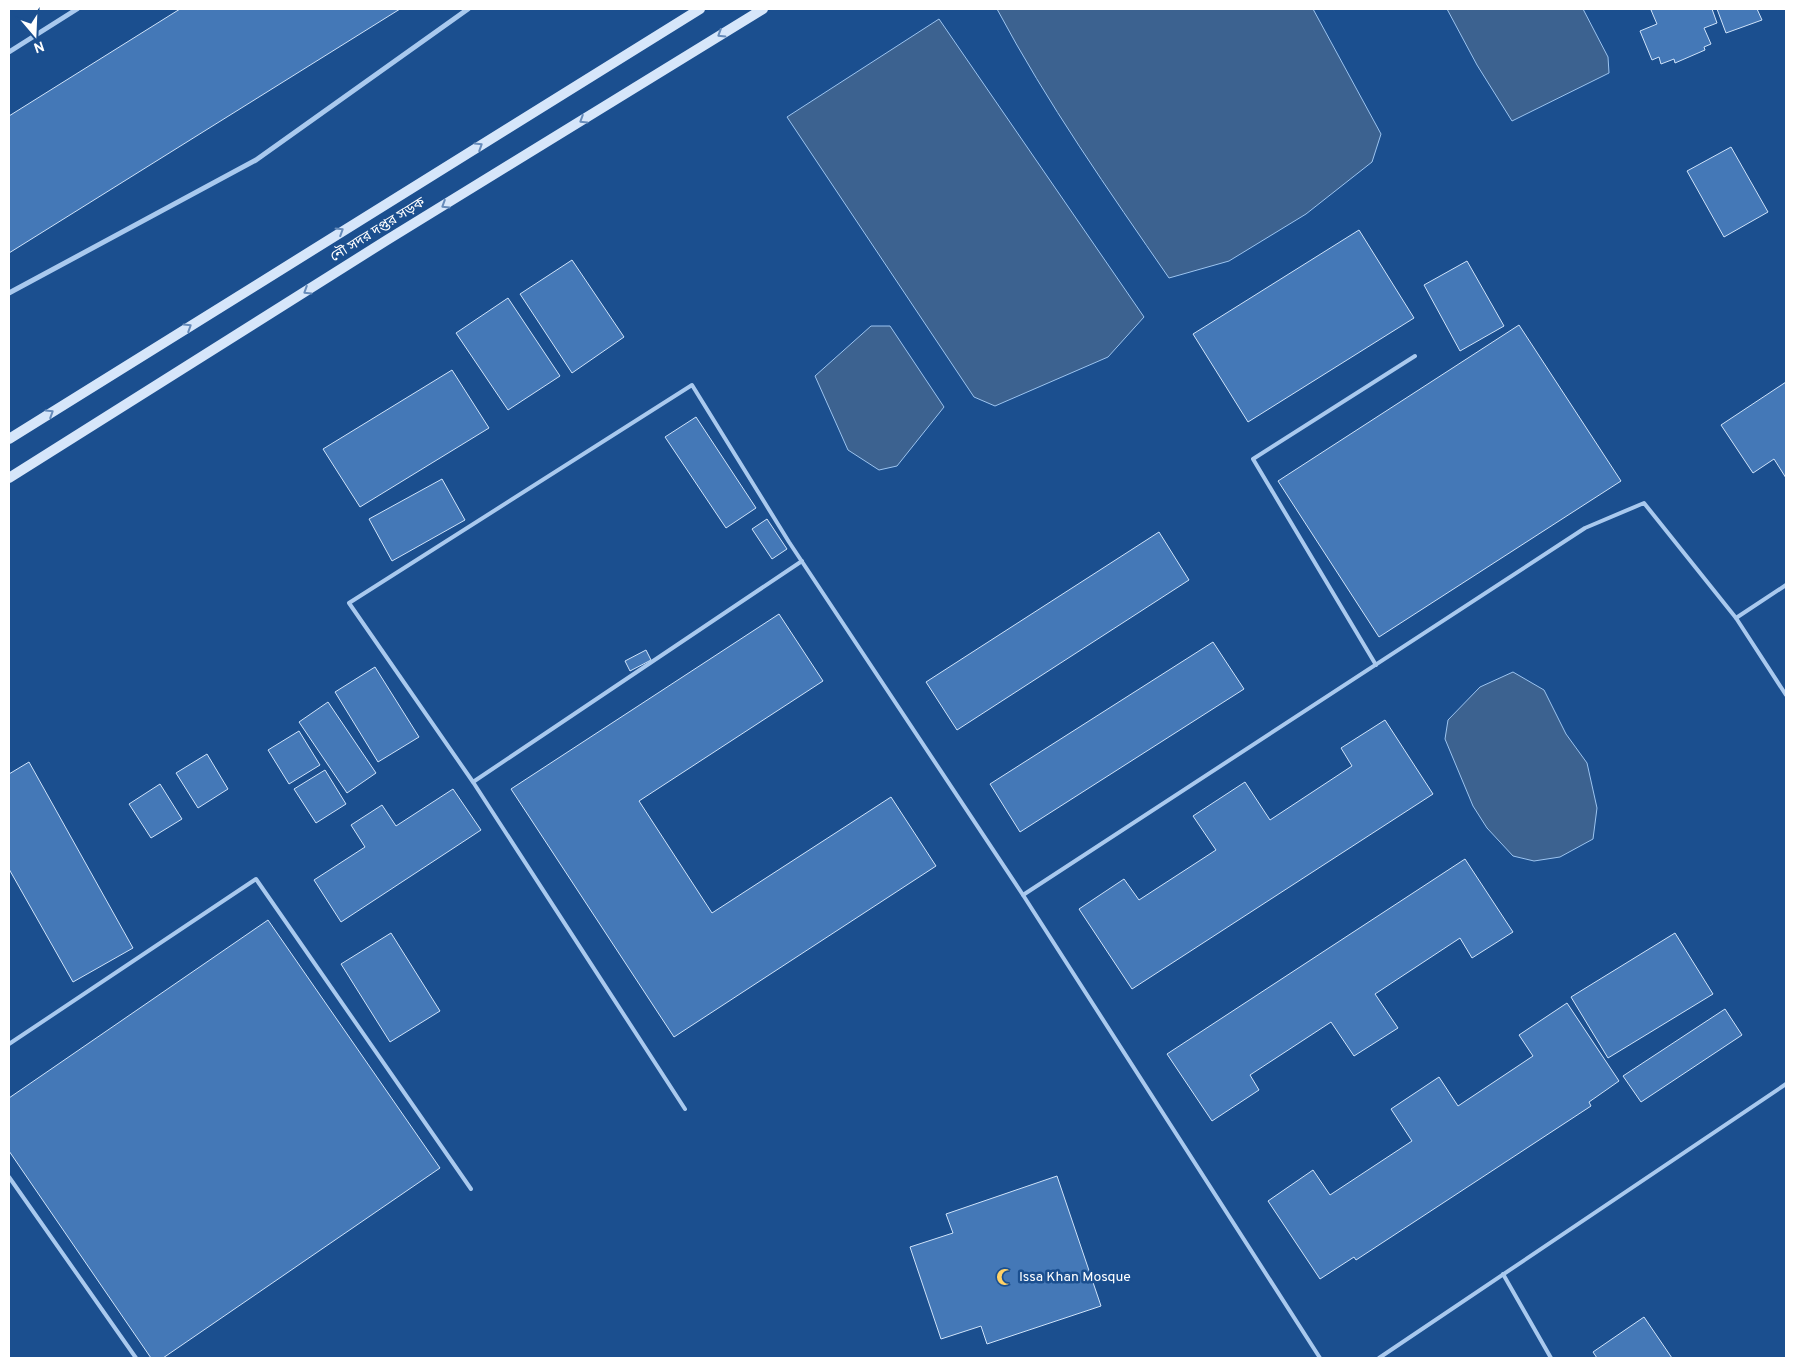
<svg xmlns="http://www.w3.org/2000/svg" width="1795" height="1367" viewBox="0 0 1795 1367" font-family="Overpass,'Noto Sans Bengali',sans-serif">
	<rect width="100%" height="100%" fill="#1b4f8f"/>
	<g fill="#3c6290" stroke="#9cc4f0">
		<path d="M 997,9 L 1313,9 L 1381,134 L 1372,162 L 1306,214 L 1229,261 L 1169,278 C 1109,191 1047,103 997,9 Z"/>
		<path d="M 1447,9 L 1583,9 L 1608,57 L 1609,73 L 1512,121 L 1477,65 Z"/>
		<path d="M 939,19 L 1144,317 L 1108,357 L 995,406 L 974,397 L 787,117 Z"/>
		<path d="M 871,326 L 890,326 L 944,407 L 897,466 L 879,470 L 848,450 L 815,376 Z"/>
		<path d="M 1513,672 L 1544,690 L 1566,734 L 1587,763 L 1597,808 L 1593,839 L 1560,857 L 1534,861 L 1513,856 L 1487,828 L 1473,806 L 1445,739 L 1448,720 L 1480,687 Z"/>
	</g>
	<g fill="#4478b7" stroke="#cfe3fa">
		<path d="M 180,9 L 400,9 L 9,253 L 9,116 Z"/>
		<path d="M 1654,9 L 1712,9 L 1717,23 L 1704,28 L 1711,44 L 1704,47 L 1705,50 L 1675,63 L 1674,59 L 1661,64 L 1659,57 L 1652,60 L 1640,31 L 1657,24 L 1651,10 Z"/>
		<path d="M 1717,9 L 1757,9 L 1762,20 L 1726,33 Z"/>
		<path d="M 1731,147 L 1768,212 L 1724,237 L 1687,171 Z"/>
		<path d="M 1359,230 L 1414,318 L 1248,422 L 1193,334 Z"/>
		<path d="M 572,260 L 624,337 L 572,373 L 520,294 Z"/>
		<path d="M 1467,261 L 1504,326 L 1460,351 L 1424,285 Z"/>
		<path d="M 508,298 L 560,376 L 508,410 L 456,333 Z"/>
		<path d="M 1519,325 L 1621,481 L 1379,637 L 1278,481 Z"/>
		<path d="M 452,370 L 489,428 L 360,507 L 323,449 Z"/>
		<path d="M 1786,382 L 1786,478 L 1774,459 L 1753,473 L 1721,425 Z"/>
		<path d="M 696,417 L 756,508 L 726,528 L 665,437 Z"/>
		<path d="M 442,479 L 465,520 L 392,561 L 369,519 Z"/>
		<path d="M 767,519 L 787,549 L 772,559 L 752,529 Z"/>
		<path d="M 1159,532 L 1189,580 L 957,730 L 926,682 Z"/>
		<path d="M 779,614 L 823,681 L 639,801 L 712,913 L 891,797 L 936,866 L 674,1037 L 511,789 Z"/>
		<path d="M 1213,642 L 1244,689 L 1020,832 L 990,784 Z"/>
		<path d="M 646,650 L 651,660 L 630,671 L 625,661 Z"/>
		<path d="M 375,667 L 419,737 L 378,762 L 335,692 Z"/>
		<path d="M 328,702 L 376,773 L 347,793 L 299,722 Z"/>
		<path d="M 1385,720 L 1433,794 L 1132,989 L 1079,909 L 1124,879 L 1139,900 L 1216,850 L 1193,816 L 1245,782 L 1270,820 L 1352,766 L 1341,748 Z"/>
		<path d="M 299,731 L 320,765 L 289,784 L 268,750 Z"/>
		<path d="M 207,754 L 228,789 L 198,808 L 176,773 Z"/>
		<path d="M 29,762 L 133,948 L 73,982 L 9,869 L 9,774 Z"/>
		<path d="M 325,770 L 346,804 L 316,823 L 294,789 Z"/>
		<path d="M 160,784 L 182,819 L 151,838 L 129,804 Z"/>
		<path d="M 453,789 L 481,830 L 341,922 L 314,880 L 365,847 L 351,825 L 382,805 L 396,826 Z"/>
		<path d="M 1465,859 L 1513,932 L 1472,958 L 1460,938 L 1375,994 L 1398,1028 L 1354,1056 L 1331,1022 L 1250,1075 L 1259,1090 L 1212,1121 L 1167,1054 Z"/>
		<path d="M 268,920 L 440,1168 L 163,1358 L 151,1358 L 9,1151 L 9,1098 Z"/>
		<path d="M 391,933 L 440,1011 L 390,1042 L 341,964 Z"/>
		<path d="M 1675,933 L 1713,994 L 1608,1058 L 1571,997 Z"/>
		<path d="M 1567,1003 L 1619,1081 L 1589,1102 L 1591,1106 L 1356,1260 L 1354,1257 L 1320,1279 L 1268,1201 L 1313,1170 L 1330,1195 L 1412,1141 L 1391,1109 L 1439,1077 L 1458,1106 L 1533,1056 L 1519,1035 Z"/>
		<path d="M 1725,1009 L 1742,1035 L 1641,1102 L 1623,1076 Z"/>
		<path d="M 1057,1176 L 1101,1306 L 987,1344 L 981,1326 L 941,1339 L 910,1247 L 953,1233 L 946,1214 Z"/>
		<path d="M 1644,1317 L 1672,1358 L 1597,1358 L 1593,1352 Z"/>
	</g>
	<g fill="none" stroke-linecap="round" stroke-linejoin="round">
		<g stroke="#a9c9ee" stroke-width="4">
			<path d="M 1736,618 L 1786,585"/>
			<path d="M 1376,665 L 1253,459 L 1415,356"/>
			<path d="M 473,782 L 802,561"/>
			<path d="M 1023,895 L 1585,528 L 1644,503 L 1736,618 L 1786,695"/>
			<path d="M 9,1044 L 256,879 L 471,1189"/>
			<path d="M 685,1109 L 473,782 L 349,603 L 692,385 L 789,542 L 1023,895 L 1320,1358"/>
			<path d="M 9,1177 L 136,1358"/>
			<path d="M 1503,1274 L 1551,1358"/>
			<path d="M 1379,1358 L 1786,1084"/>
		</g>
		<g stroke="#a9c9ee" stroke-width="5">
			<path d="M 9,52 L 77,9"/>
			<path d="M 9,293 L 256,160 L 468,9"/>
		</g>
		<g stroke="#d6e6fa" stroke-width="10">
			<path d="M 9,439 L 700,9"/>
			<path d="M 9,478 L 387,240 L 763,9"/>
		</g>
	</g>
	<defs><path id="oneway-chevron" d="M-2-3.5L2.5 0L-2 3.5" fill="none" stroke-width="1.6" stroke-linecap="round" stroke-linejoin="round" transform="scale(1.25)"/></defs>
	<g stroke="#668bba">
		<use href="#oneway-chevron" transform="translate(721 34) rotate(148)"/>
		<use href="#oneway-chevron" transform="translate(583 120) rotate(148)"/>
		<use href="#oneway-chevron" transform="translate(479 146) rotate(-32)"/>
		<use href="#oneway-chevron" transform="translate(445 205) rotate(148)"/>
		<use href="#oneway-chevron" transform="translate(340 231) rotate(-32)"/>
		<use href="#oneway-chevron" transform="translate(307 291) rotate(148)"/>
		<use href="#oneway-chevron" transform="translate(188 327) rotate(-32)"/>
		<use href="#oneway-chevron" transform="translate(50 413) rotate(-32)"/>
	</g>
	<defs>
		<g id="mosque-bare" transform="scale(1.35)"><path d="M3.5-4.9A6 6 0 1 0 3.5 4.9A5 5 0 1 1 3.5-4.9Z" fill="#ffd166" stroke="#1b4f8f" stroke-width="2.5" paint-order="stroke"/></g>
	</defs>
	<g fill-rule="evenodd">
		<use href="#mosque-bare" x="1005" y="1277"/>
	</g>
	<g text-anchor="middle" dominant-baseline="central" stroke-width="5" stroke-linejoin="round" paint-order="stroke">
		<g font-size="14" fill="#fff" stroke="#1b4f8f">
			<text transform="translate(378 230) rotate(-32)">নৌ সদর দপ্তর সড়ক</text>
		</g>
		<g font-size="14" fill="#fff" stroke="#1b4f8f" text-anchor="start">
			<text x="1019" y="1277">Issa Khan Mosque</text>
		</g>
	</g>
	<rect width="1795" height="1367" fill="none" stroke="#ffffff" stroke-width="20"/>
	<g transform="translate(35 35) rotate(161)" stroke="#1b4f8f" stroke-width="4" paint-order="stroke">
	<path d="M0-4L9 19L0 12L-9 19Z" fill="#ffffff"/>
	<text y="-8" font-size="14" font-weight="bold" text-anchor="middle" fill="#ffffff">N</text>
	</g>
</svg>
